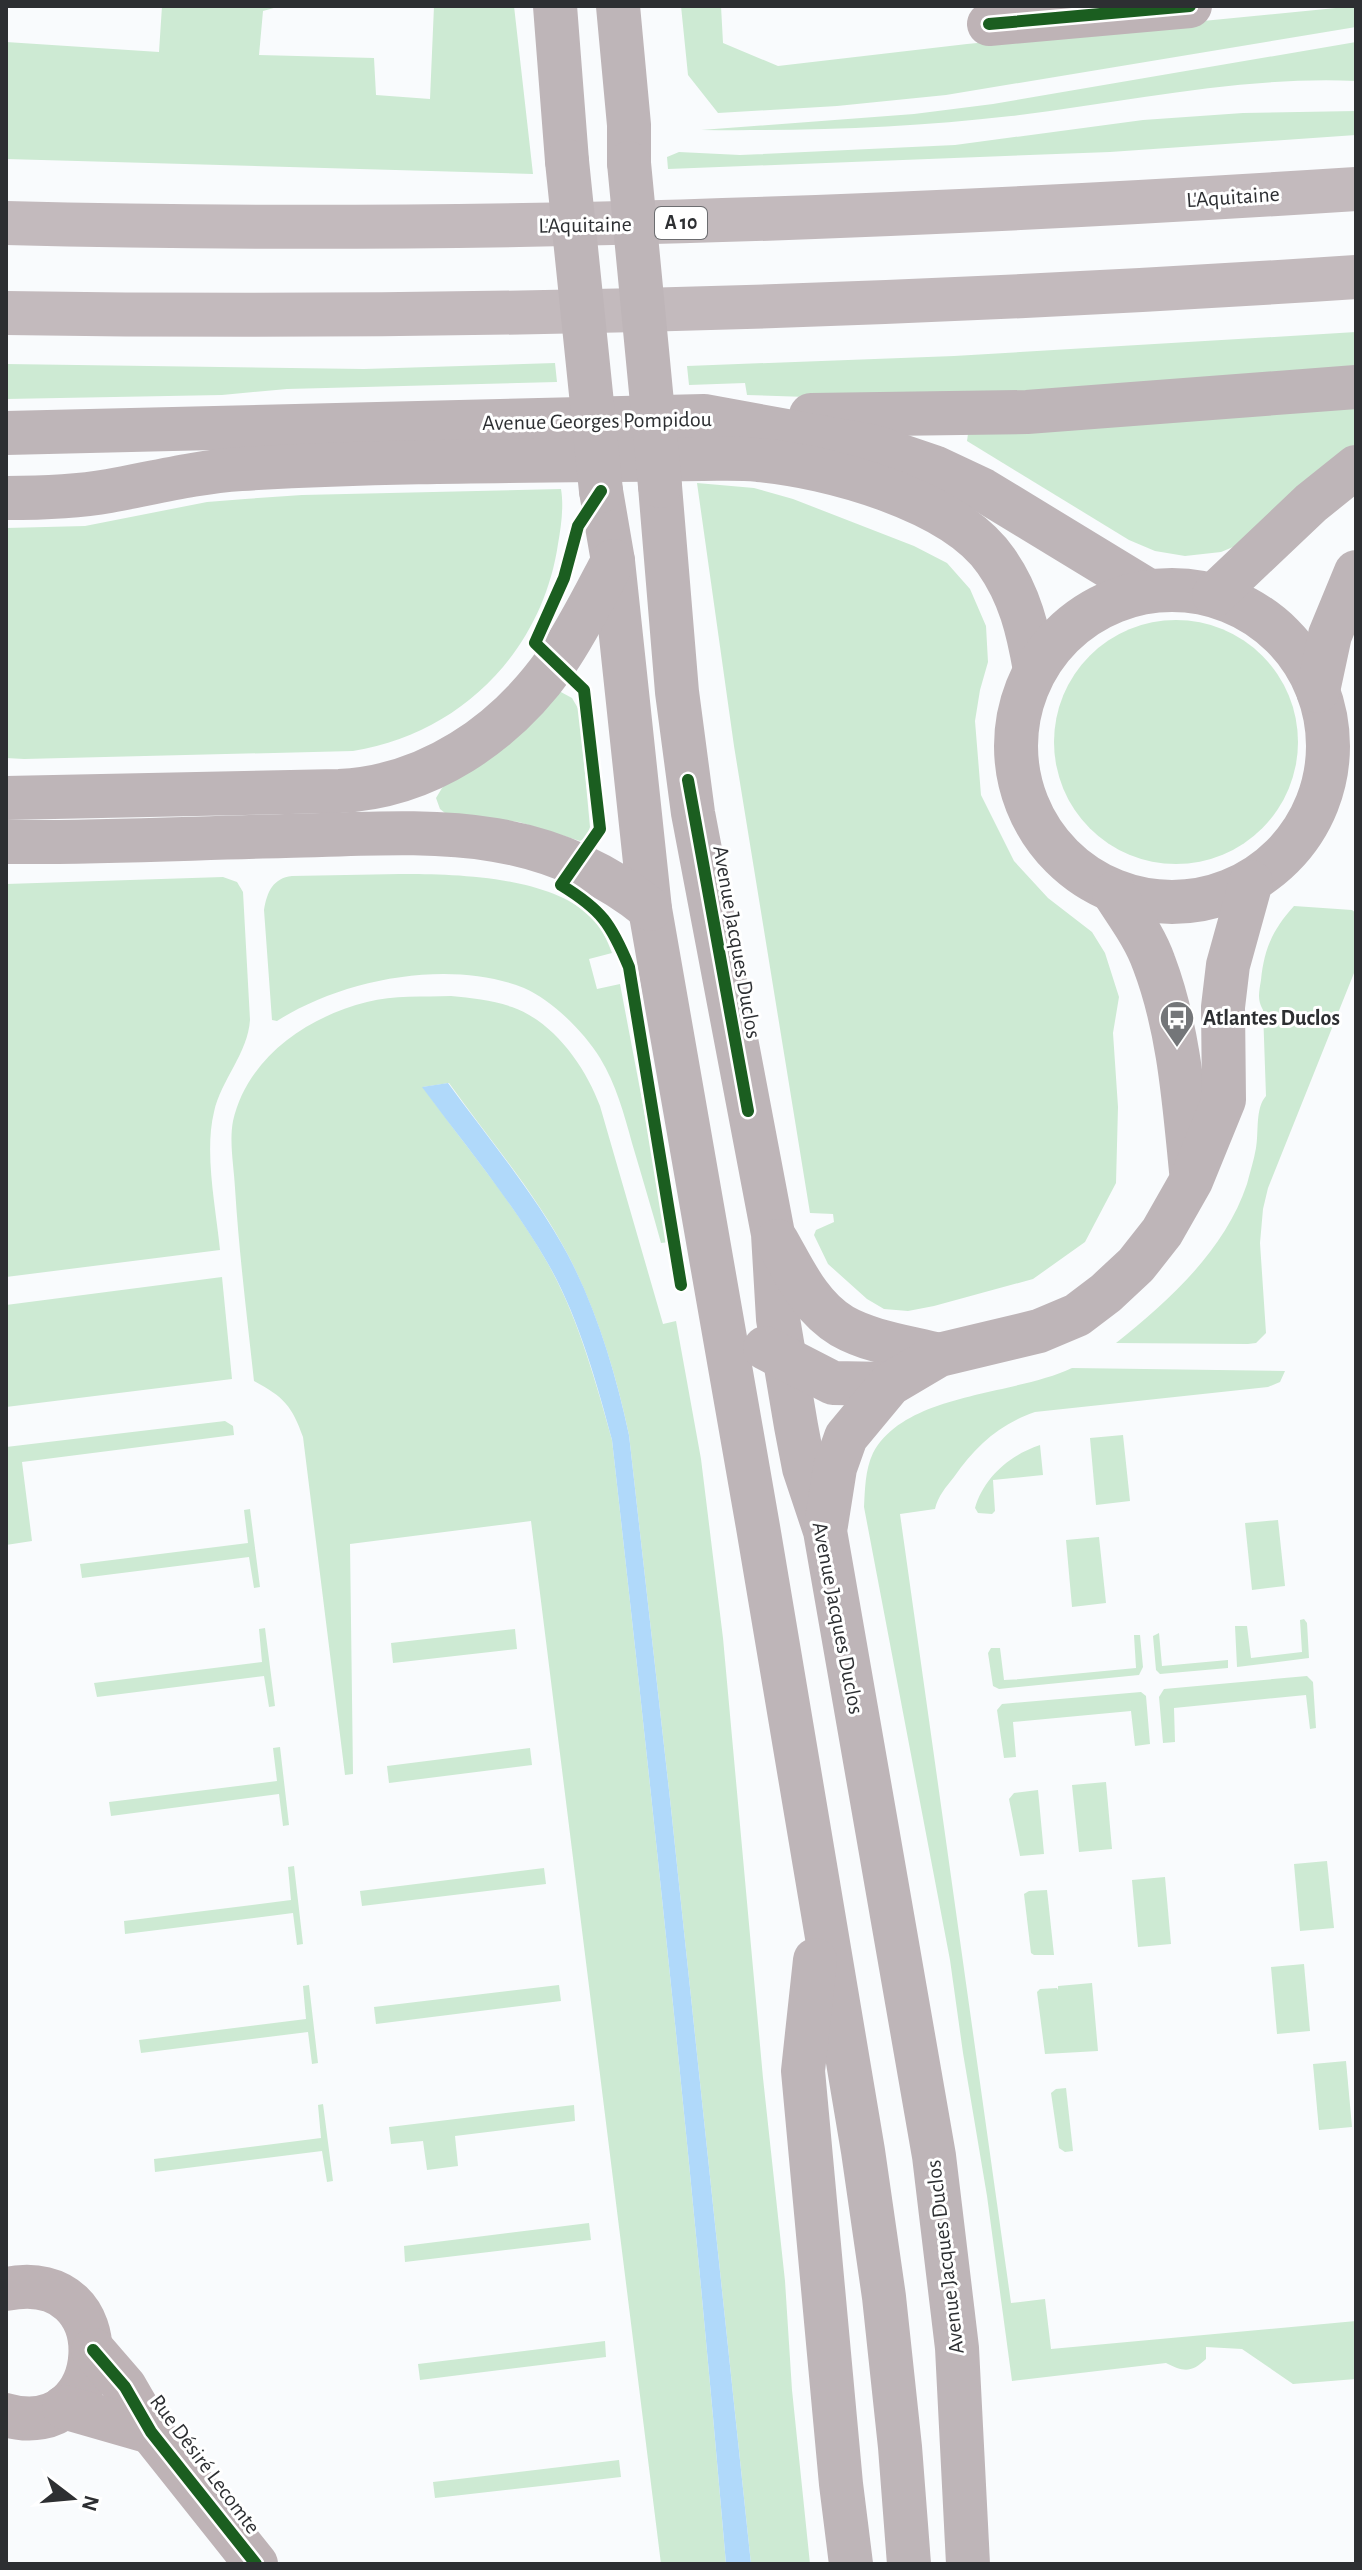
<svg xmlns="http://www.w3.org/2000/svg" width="1362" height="2570" viewBox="0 0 1362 2570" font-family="'Alegreya Sans',sans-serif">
	<rect width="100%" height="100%" fill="#f9fbfd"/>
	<g fill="#cdead3">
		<path d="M 162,6 L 281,6 L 263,11 L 259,55 L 374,58 L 376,95 L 430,99 L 434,6 L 514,6 L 533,174 L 6,159 L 6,42 L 159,52 Z"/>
		<path d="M 681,6 L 721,6 L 723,43 L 778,66 L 967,44 L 1356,6 L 1356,27 L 946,95 L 837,106 L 718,113 L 688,75 Z"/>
		<path d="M 1356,42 L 1356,81 C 1239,76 1127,102 1011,116 C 908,128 805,131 701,130 L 914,114 L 993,104 Z"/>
		<path d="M 1356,111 L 1356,135 L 1110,152 L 668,169 L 667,157 L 679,152 L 740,155 L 955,145 L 1143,120 L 1243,113 Z"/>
		<path d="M 1356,332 L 1356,375 L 956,402 L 747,395 L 745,383 L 689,385 L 687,366 L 954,356 Z"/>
		<path d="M 555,363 L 557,382 L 287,389 L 222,395 L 6,399 L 6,364 L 364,369 Z"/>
		<path d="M 1356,403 L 1356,446 L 1250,540 L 1221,552 L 1185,556 L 1155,551 L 1129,540 L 967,441 L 968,434 Z"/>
		<path d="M 697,483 L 754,488 L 793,499 L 914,546 L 947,563 L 970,589 L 986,626 L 988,662 L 980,690 L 975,721 L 981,795 L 1014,861 L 1048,898 L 1092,932 L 1105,953 L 1119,997 L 1113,1033 L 1118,1107 L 1116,1183 L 1085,1242 L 1033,1279 L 934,1306 L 908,1311 L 884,1309 L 867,1299 L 828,1264 L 814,1235 L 816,1230 L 834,1222 L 833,1214 L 810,1213 L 734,746 Z"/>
		<path d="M 561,489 C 564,507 561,527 558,544 C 542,652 460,734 353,751 L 24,759 L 6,758 L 6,528 L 85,526 L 207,502 L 245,499 L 302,495 Z"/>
		<circle cx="1176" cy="742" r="122"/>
		<path d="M 559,691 L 572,698 L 579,710 L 590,827 L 586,838 L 580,841 L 519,822 L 445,813 L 440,809 L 436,798 L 442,788 Z"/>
		<path d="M 400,874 C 456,874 547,876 590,916 C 601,925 607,940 612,953 L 589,959 L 597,989 L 620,984 L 669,1242 L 661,1243 C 652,1210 642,1177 632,1143 C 624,1114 616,1084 600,1058 C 584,1032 552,1000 524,988 C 450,958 342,979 277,1021 L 272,1020 L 264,910 C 267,892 273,878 292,876 Z"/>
		<path d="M 223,877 L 237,882 L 243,892 L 250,1020 C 248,1053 221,1080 214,1112 C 204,1153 216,1208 220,1250 L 6,1277 L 6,884 Z"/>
		<path d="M 1294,906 L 1352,910 L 1356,913 L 1356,968 L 1268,1188 L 1263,1209 L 1260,1243 L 1266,1333 L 1256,1343 L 1248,1344 L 1116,1343 C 1169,1301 1225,1250 1247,1184 C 1250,1172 1254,1160 1256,1148 C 1259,1132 1255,1108 1266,1096 L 1263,1010 C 1257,1000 1259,992 1261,980 C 1264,949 1273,929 1294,906 Z"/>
		<path d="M 451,996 C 472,998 492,1000 512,1007 C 554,1022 585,1066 600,1106 L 663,1324 L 676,1321 L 701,1459 L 723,1638 L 763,2078 L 785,2281 L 792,2390 L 810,2564 L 751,2564 L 670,1799 L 629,1435 C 616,1374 597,1311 568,1255 C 536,1194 489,1139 449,1083 L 423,1087 C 464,1145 512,1200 547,1262 C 577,1314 596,1382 612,1440 C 654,1814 694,2189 726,2564 L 661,2564 L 531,1521 L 350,1544 L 353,1774 L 345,1775 L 303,1437 C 292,1406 284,1397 254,1381 C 247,1317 239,1252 235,1188 C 234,1167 229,1142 233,1121 C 247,1058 307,1017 367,1002 C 394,995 423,997 451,996 Z"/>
		<path d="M 222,1277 L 232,1379 L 6,1407 L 6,1305 Z"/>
		<path d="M 1072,1368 L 1285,1371 L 1280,1382 L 1268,1387 L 1035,1412 C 998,1425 976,1446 954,1477 C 946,1487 938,1496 935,1509 L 900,1514 L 1011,2303 L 1045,2299 L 1051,2349 L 1356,2321 L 1356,2379 L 1293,2384 L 1242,2349 L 1206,2347 L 1206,2359 C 1191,2373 1184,2372 1166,2363 L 1012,2381 L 987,2196 L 963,2053 L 950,1960 L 864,1507 C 865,1490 865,1470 873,1453 C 906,1392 1013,1396 1072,1368 Z"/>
		<path d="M 225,1421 L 233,1426 L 234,1435 L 22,1462 L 32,1541 L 6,1545 L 6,1447 Z"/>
		<path d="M 1123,1435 L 1130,1501 L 1096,1505 L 1090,1438 Z"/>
		<path d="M 1040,1445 L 1043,1475 L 993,1480 L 995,1511 L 992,1514 L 978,1513 L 975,1508 C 984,1477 1010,1455 1040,1445 Z"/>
		<path d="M 250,1509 L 260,1587 L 254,1588 L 249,1557 L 82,1578 L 80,1564 L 248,1543 L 244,1510 Z"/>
		<path d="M 1278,1520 L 1285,1586 L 1252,1590 L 1245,1523 Z"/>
		<path d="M 1099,1537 L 1106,1603 L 1072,1607 L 1066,1540 Z"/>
		<path d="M 1304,1619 L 1307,1623 L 1309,1658 L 1237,1667 L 1235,1626 L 1247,1626 L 1251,1658 L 1302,1652 L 1300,1620 Z"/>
		<path d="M 265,1628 L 275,1706 L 269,1707 L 264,1676 L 97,1697 L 94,1683 L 262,1662 L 259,1629 Z"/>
		<path d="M 515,1629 L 517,1649 L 393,1663 L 391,1643 Z"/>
		<path d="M 1159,1633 L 1162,1666 L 1228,1660 L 1228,1668 L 1160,1674 L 1156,1670 L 1153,1636 Z"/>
		<path d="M 1134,1635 L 1140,1635 L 1143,1667 L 1139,1675 L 999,1689 L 993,1686 L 988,1653 L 991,1648 L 1000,1648 L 1004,1680 L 1020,1679 L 1136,1668 Z"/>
		<path d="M 1307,1676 L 1313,1682 L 1316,1728 L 1310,1729 L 1306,1695 L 1174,1708 L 1175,1742 L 1163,1743 L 1159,1697 L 1164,1689 Z"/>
		<path d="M 1141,1692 L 1146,1696 L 1150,1744 L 1135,1746 L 1131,1711 L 1013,1722 L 1016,1757 L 1004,1758 L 997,1710 L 1002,1704 Z"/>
		<path d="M 280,1747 L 289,1825 L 283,1826 L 279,1794 L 111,1816 L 109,1802 L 277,1781 L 273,1748 Z"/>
		<path d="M 530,1748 L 532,1765 L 389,1783 L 387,1766 Z"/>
		<path d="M 1106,1782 L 1112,1849 L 1079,1852 L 1072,1785 Z"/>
		<path d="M 1038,1790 L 1044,1854 L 1020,1856 L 1009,1799 L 1014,1793 Z"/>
		<path d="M 1327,1861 L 1334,1928 L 1300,1931 L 1294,1864 Z"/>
		<path d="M 294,1866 L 303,1944 L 297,1945 L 293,1913 L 125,1934 L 124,1921 L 291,1900 L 288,1867 Z"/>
		<path d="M 544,1868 L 546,1884 L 362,1906 L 360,1891 Z"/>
		<path d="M 1165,1877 L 1171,1944 L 1138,1947 L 1132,1880 Z"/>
		<path d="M 1047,1890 L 1054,1955 L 1034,1955 L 1031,1953 L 1024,1894 L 1029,1891 Z"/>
		<path d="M 1304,1964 L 1310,2031 L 1277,2034 L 1271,1967 Z"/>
		<path d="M 1092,1983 L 1098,2051 L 1045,2054 L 1037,1992 L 1040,1989 L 1057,1988 L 1058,1990 L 1058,1986 Z"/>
		<path d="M 309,1985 L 318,2063 L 312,2064 L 308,2032 L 141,2053 L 139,2040 L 306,2019 L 303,1986 Z"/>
		<path d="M 559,1985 L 561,2001 L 376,2024 L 374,2007 Z"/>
		<path d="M 1346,2061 L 1352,2127 L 1319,2130 L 1313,2064 Z"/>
		<path d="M 1066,2088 L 1073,2151 L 1065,2152 L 1059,2148 L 1051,2093 L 1056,2089 Z"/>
		<path d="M 323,2104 L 333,2181 L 327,2182 L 322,2151 L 155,2172 L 154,2159 L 321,2138 L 318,2105 Z"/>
		<path d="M 574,2105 L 575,2121 L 455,2136 L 458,2166 L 427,2170 L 423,2141 L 391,2144 L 389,2127 Z"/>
		<path d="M 589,2223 L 591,2240 L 405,2262 L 404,2246 Z"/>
		<path d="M 605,2341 L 606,2357 L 420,2380 L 418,2364 Z"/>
		<path d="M 619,2460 L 621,2477 L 435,2498 L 433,2482 Z"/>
	</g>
	<path fill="#b0d9fa" d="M 448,1083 C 489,1139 535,1194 568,1255 C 597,1310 616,1374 629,1435 L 670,1799 L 751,2564 L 726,2564 C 694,2189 654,1814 612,1440 C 597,1383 577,1313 547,1262 C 511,1200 464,1144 422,1087 Z"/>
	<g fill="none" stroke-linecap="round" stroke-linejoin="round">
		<g stroke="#beb3b6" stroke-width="44">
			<path d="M 989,24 L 1190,6"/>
			<path d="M 6,2289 C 126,2265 111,2446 6,2415"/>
			<path d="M 93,2350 L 125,2387 L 151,2432 L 256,2564"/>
			<path d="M 64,2407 L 151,2432"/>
		</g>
		<g stroke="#beb5b8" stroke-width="44">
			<path d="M 555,6 L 567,161"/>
			<path d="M 618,6 L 629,125 L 629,163"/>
			<path d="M 811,415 L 1027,412 L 1356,387"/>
			<path d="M 6,433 L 704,416 L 875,447 L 934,467 L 983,490 L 1149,591"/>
			<path d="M 660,486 L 677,692 L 693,813 L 773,1234 L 778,1319 L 796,1426 L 804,1468 L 825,1531 L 934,2156 L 957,2348 L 968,2564"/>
			<path d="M 601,491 L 613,561 L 650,909 L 758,1527 L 863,2151 L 884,2297 L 900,2447 L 909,2564"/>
			<path d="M 6,498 C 41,498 75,497 109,491 C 153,483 196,472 241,469 C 394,460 549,461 703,459 C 721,459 740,458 758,460 C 828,466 954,500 996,561 C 1020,595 1028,630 1035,670"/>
			<circle cx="1172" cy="746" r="156"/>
			<path d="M 1214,595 L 1311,503 L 1356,467"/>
			<path d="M 1318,691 L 1330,635 L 1356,572"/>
			<path d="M 6,798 L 339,791 C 428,787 505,734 556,662 C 578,630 595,595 613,561"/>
			<path d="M 6,842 C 99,843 192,838 285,836 C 421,833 537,818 650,909"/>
			<path d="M 1114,893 C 1128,915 1145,937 1154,963 C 1179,1029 1184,1101 1191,1171"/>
			<path d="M 777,1241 C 794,1271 810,1307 842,1326 C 870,1342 908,1347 939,1355"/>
			<path d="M 765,1348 L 833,1383 L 890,1384"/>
			<path d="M 826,1525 L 835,1468 L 846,1437 L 890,1384 L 939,1355 L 1039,1331 L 1077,1315 L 1106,1293 L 1136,1265 L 1162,1232 L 1191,1181 L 1224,1100 L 1223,1007 L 1228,965 L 1251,882"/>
			<path d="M 815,1960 L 803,2071 L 841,2484 L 851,2564"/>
		</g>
		<g stroke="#c3babd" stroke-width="44">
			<path d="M 6,223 C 457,235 906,218 1356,189"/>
			<path d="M 6,313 C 457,320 906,307 1356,277"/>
		</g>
		<g stroke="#beb5b8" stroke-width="44">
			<path d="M 567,161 L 601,491"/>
			<path d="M 629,163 L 660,486"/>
		</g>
		<g stroke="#fff" stroke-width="17">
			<g id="cycleway">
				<path d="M 989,24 L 1190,6"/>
				<path d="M 601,491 L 578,526 L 564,578 L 535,643 L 584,690 L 600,829 L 561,885 C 602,910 611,924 629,967 L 681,1285"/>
				<path d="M 688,780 L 748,1111"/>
				<path d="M 93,2350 L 125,2387 L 151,2432 L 256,2564"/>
			</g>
		</g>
		<use href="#cycleway" stroke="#1b5e20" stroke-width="12"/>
	</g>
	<defs>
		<g id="bus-pin" transform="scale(1.8)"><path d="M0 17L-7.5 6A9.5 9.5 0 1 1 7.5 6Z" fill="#747679" stroke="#fff"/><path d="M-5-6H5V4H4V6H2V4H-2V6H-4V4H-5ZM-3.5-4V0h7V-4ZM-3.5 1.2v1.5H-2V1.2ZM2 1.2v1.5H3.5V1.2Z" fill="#fff"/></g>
	</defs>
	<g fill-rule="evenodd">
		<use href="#bus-pin" x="1177" y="1018"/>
	</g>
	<g text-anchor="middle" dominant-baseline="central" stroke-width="6" stroke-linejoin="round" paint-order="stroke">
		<rect fill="#fff" stroke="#6c6d70" stroke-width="2" x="655" y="207" width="52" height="32" rx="6"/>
		<g font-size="20" font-weight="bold" fill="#2d2f32">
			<text x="681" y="223">A 10</text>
		</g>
		<g font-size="22" fill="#2d2f32" stroke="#fff">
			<text transform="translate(1233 197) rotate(-4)">L'Aquitaine</text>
			<text transform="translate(585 225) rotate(-1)">L'Aquitaine</text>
			<text transform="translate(597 421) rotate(-1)">Avenue Georges Pompidou</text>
			<text transform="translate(737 942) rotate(80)">Avenue Jacques Duclos</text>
			<text transform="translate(838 1618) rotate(79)">Avenue Jacques Duclos</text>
			<text transform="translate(945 2257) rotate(-97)">Avenue Jacques Duclos</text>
			<text transform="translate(205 2464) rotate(53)">Rue Désiré Lecomte</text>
		</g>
		<g font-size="22" font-weight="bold" fill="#2d2f32" stroke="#fff" text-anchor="start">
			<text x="1203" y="1018">Atlantes Duclos</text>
		</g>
	</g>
	<rect width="1362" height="2570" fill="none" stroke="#2d2f32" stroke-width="16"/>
	<g transform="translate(72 2498) rotate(106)" stroke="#ffffff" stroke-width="6" paint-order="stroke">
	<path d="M0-6L14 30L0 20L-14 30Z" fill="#2d2f32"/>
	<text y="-12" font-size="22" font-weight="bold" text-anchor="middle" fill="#2d2f32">N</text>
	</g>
</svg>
